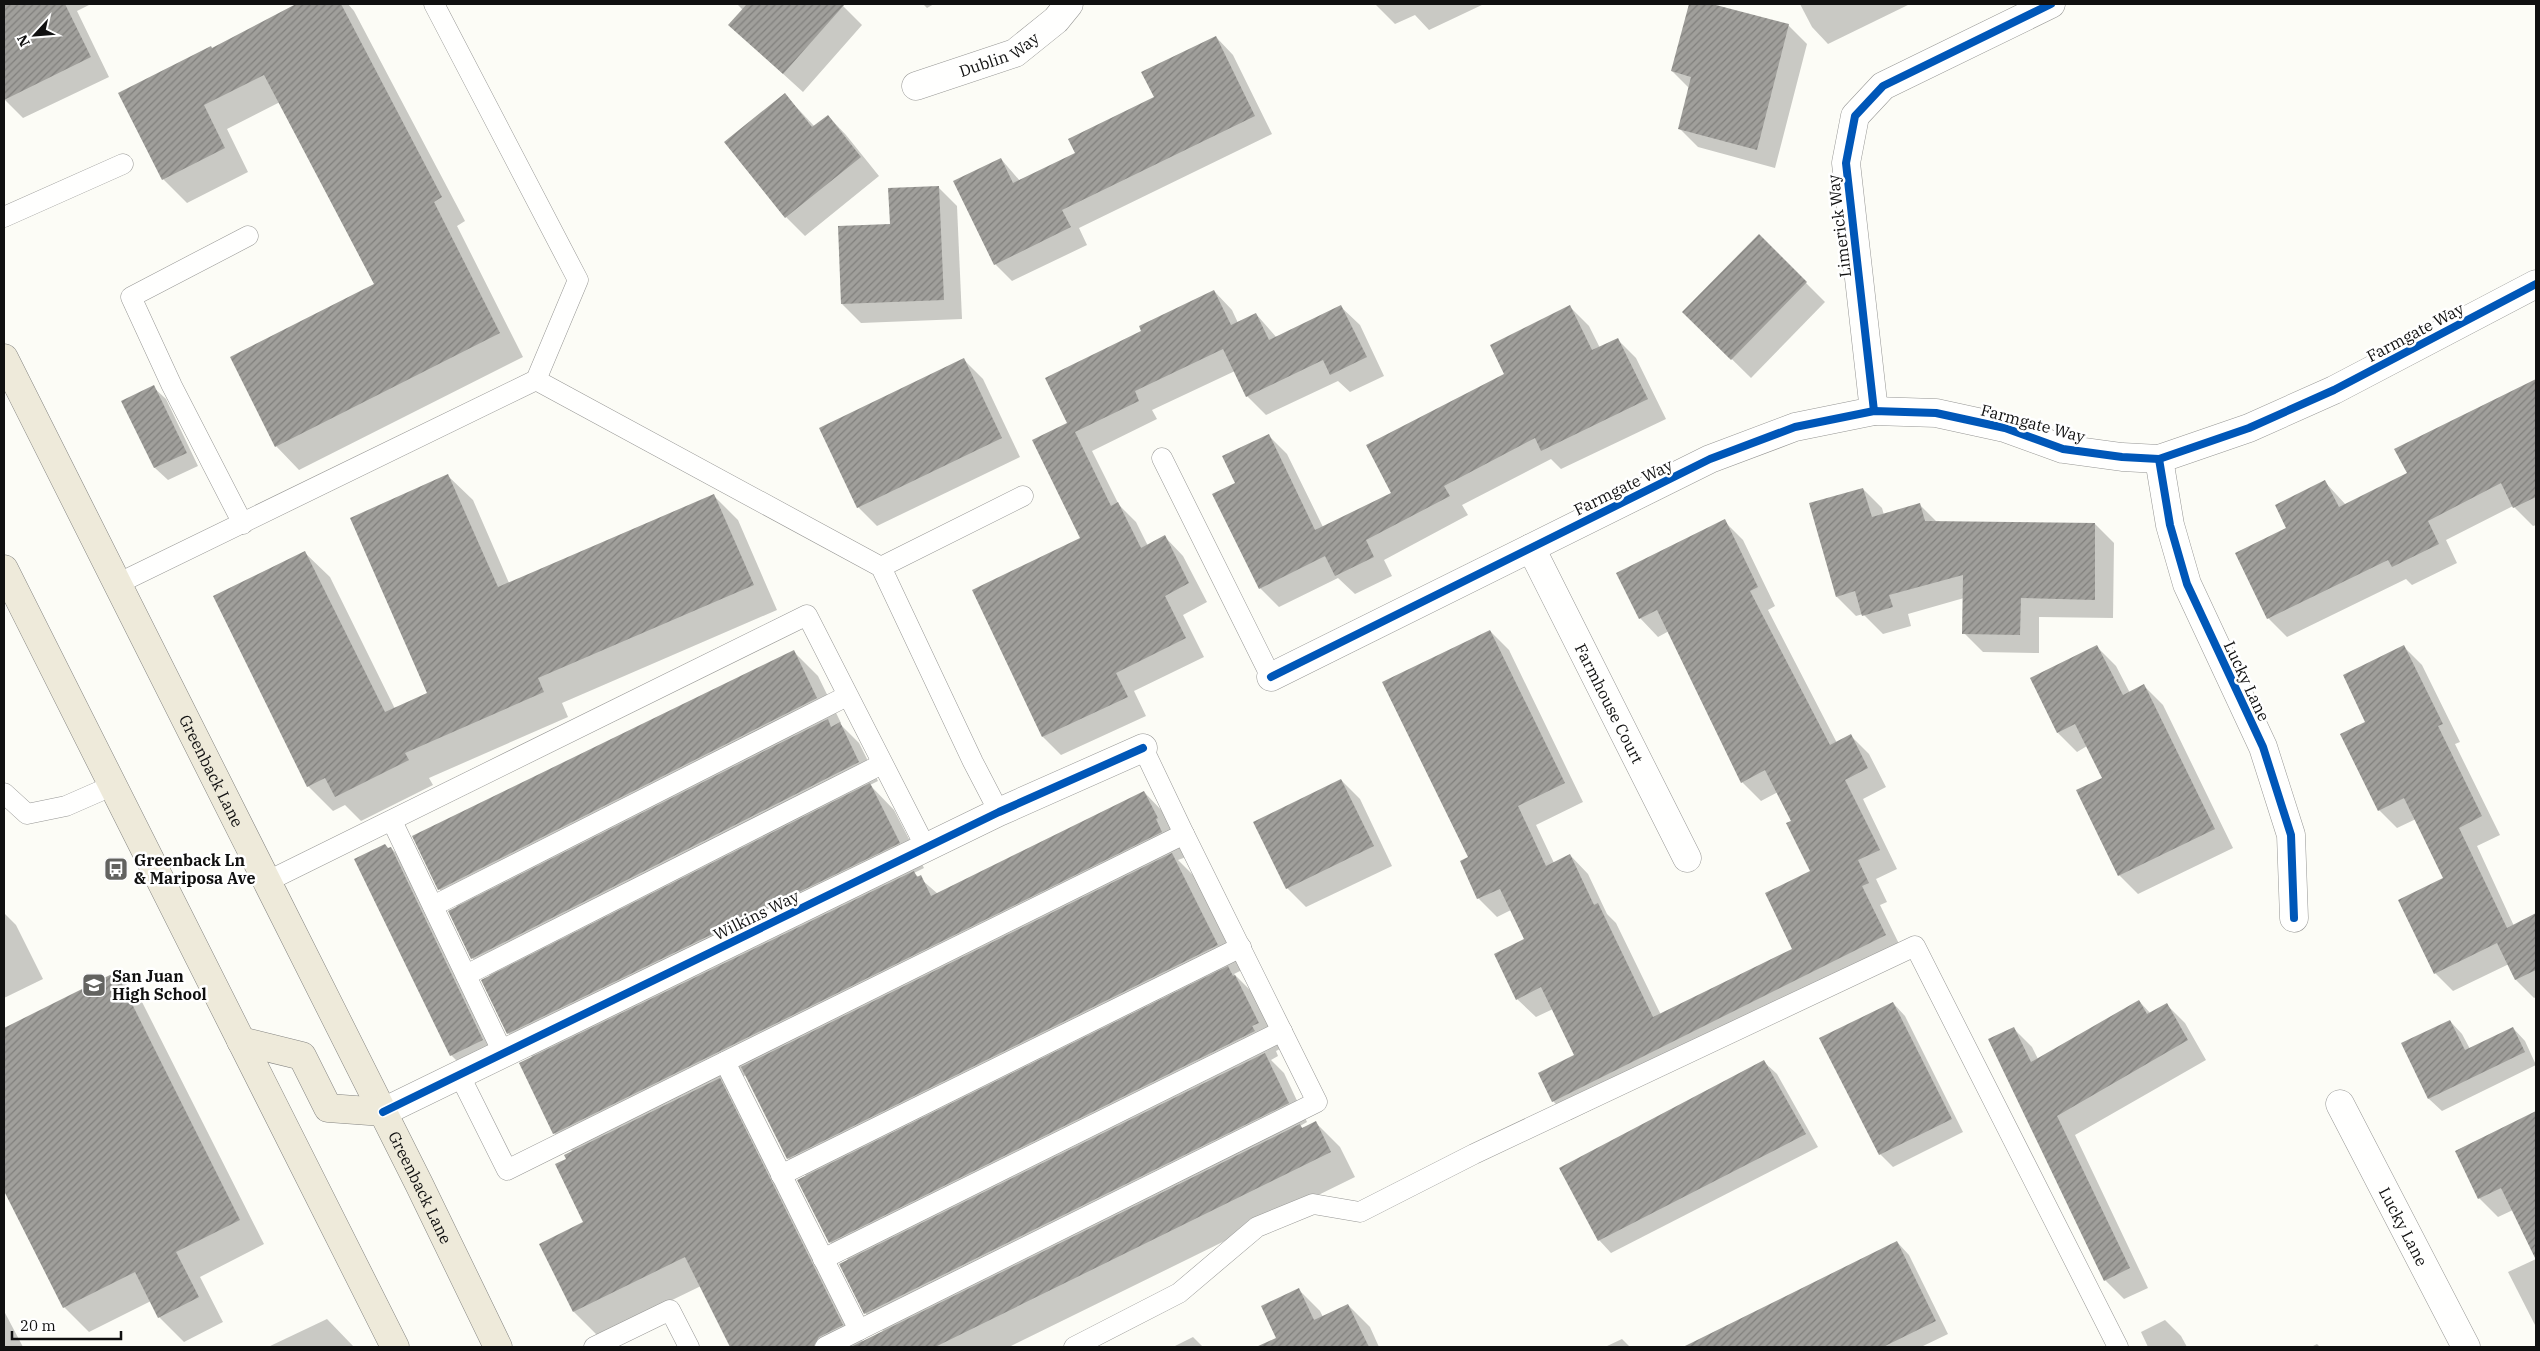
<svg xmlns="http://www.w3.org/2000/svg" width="2540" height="1351" viewBox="0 0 2540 1351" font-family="'IBM Plex Serif',serif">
	<defs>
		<pattern id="building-hatch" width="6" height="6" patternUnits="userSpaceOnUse" patternTransform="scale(1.25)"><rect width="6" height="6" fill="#a09f9b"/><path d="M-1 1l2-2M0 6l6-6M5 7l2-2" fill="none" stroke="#81807d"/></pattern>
	</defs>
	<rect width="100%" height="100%" fill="#fcfcf6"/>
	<g fill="#0003" fill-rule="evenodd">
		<path d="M 4,4 L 91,4 L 77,11 L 109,77 L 23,118 L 4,99 Z"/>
		<path d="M 299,4 L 348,4 L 354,11 L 465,221 L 457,226 L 523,357 L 299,470 L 276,446 L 376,284 L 280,102 L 227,129 L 248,172 L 187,203 L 163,179 L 213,49 Z"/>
		<path d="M 737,4 L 841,4 L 862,25 L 803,92 L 749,43 L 743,10 Z"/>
		<path d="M 923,4 L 934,4 L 927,8 Z"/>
		<path d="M 1375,4 L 1484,4 L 1429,30 L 1415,15 L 1395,24 Z"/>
		<path d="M 1690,4 L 1707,4 L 1788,25 L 1807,44 L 1775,168 L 1698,147 L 1679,128 L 1689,88 L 1672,71 Z"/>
		<path d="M 1800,4 L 1910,4 L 1828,44 L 1812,27 Z"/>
		<path d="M 1216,37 L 1233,55 L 1272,134 L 1079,228 L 1087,245 L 1012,281 L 995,264 L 1001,159 L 1020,181 L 1077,153 L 1155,98 Z"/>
		<path d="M 785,95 L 815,127 L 828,116 L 846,135 L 879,176 L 805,236 L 786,217 Z"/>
		<path d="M 938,187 L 957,206 L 962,319 L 861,323 L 842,304 L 891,225 Z"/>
		<path d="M 1759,236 L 1825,302 L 1751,378 L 1684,312 Z"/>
		<path d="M 1214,291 L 1232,310 L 1238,323 L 1256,314 L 1277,338 L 1341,307 L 1360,325 L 1384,376 L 1350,392 L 1338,381 L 1266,415 L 1247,396 L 1235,371 L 1152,410 L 1157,419 L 1092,451 L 1119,505 L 1136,522 L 1148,546 L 1165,537 L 1183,556 L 1207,602 L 1183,615 L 1204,657 L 1134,691 L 1146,716 L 1061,755 L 1043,737 L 1082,539 L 1069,424 L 1143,332 Z"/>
		<path d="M 1570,307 L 1589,326 L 1600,348 L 1617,339 L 1636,358 L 1666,419 L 1561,469 L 1551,459 L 1462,505 L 1468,515 L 1384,560 L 1392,576 L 1355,594 L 1338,578 L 1279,607 L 1260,588 L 1237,483 L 1268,435 L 1287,454 L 1323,527 L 1393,493 Z"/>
		<path d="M 964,360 L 983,379 L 1020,457 L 877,526 L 858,507 Z"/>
		<path d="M 2536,381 L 2536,525 L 2533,526 L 2513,506 L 2446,540 L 2457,563 L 2412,585 L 2406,579 L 2287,637 L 2268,618 L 2288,528 L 2325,482 L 2346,505 L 2408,473 L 2396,450 Z"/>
		<path d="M 153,387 L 166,399 L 198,466 L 168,480 L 155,468 L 123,401 Z"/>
		<path d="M 448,476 L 473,500 L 509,583 L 714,496 L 738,520 L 777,610 L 562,703 L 568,717 L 429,778 L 433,785 L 361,821 L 345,805 L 333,811 L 308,786 L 215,597 L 305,553 L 330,577 L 395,709 L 429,693 Z"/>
		<path d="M 1863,489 L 1882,508 L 1884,515 L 1920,505 L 1937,522 L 2095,524 L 2114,543 L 2113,618 L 2039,617 L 2039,653 L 1983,652 L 1964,633 L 1964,598 L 1908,614 L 1911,626 L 1883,634 L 1863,614 L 1856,616 L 1837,597 Z"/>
		<path d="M 1724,521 L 1743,540 L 1775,606 L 1768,610 L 1837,743 L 1851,736 L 1869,754 L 1886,787 L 1863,799 L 1897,869 L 1876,879 L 1887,902 L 1880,905 L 1904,954 L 1571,1120 L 1553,1101 L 1576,1056 L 1553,1009 L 1536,1017 L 1517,999 L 1525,940 L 1511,910 L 1497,917 L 1478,898 L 1470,858 L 1490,631 L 1509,650 L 1583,802 L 1536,825 L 1554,863 L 1570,855 L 1588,874 L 1607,914 L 1616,923 L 1661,1015 L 1794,950 L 1811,872 L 1792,821 L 1778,792 L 1761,801 L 1742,782 L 1669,631 L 1658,637 L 1640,618 Z"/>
		<path d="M 2097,647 L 2116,666 L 2130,693 L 2144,686 L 2163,705 L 2233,848 L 2138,894 L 2119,875 L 2078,791 L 2103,779 L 2087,746 L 2077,752 L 2058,733 Z"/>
		<path d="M 2404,647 L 2422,665 L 2460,742 L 2455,744 L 2500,835 L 2477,846 L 2514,926 L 2536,915 L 2536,997 L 2534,998 L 2516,980 L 2509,964 L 2453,991 L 2435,973 L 2445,879 L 2416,819 L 2397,828 L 2379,810 L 2367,722 Z"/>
		<path d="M 794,652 L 818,676 L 841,723 L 839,723 L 859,743 L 878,781 L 870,785 L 894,810 L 924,868 L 914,873 L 938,894 L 1144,792 L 1168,817 L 1186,857 L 1178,860 L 1197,879 L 1242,970 L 1234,974 L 1253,993 L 1282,1048 L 1276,1051 L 1278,1056 L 1271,1060 L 1284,1073 L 1307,1122 L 1300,1126 L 1303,1129 L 1316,1123 L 1340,1147 L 1355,1177 L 1009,1347 L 732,1347 L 701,1286 L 598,1336 L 574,1312 L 585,1222 L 567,1160 L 573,1152 L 554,1133 L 533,1058 L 508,1033 L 483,981 L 491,977 L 472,958 L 458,908 L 439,889 ZM 746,1075 L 788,1158 L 807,1177 L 830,1242 L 849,1261 L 841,1265 L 865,1313 L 883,1331 L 863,1341 L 744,1104 L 725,1085 Z"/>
		<path d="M 1341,780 L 1360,799 L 1392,866 L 1306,907 L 1287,888 L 1255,822 Z"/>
		<path d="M 391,848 L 410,867 L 502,1059 L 470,1074 L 451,1055 Z"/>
		<path d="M 4,913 L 16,925 L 43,979 L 4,998 Z"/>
		<path d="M 116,973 L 140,998 L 264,1244 L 200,1277 L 223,1322 L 184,1342 L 159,1317 L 151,1301 L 89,1332 L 64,1307 L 4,1188 L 4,1030 Z"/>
		<path d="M 2139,1001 L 2151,1014 L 2166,1004 L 2185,1023 L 2206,1060 L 2075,1135 L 2148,1288 L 2124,1299 L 2105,1280 L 1989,1040 L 2013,1028 L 2032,1047 L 2038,1059 Z"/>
		<path d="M 1893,1003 L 1905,1016 L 1963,1132 L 1893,1167 L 1880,1154 Z"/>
		<path d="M 2450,1021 L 2462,1034 L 2470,1049 L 2513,1028 L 2525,1041 L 2536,1065 L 2442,1111 L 2429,1099 L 2403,1044 Z"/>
		<path d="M 1764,1062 L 1777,1074 L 1818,1147 L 1611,1253 L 1599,1240 Z"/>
		<path d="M 2536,1112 L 2536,1247 L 2527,1237 L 2513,1210 L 2498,1217 L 2479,1198 L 2456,1151 Z"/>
		<path d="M 1897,1242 L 1909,1255 L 1948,1334 L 1921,1347 L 1693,1347 L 1691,1344 Z"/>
		<path d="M 2536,1259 L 2536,1327 L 2508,1272 Z"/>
		<path d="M 1298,1289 L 1320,1311 L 1323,1317 L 1348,1305 L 1370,1327 L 1379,1347 L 1280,1347 Z"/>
		<path d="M 4,1311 L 23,1347 L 4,1347 Z"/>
		<path d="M 327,1319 L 354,1347 L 268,1347 Z"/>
		<path d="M 2165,1320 L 2181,1336 L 2187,1347 L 2148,1347 L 2141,1332 Z"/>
		<path d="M 1193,1337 L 1203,1347 L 1173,1347 Z"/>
		<path d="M 1622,1339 L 1630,1347 L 1605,1347 Z"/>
		<path d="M 2317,1344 L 2320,1347 L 2311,1347 Z"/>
	</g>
	<g fill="url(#building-hatch)">
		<path d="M 4,4 L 65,4 L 91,57 L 4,100 Z"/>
		<path d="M 296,4 L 341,4 L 442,197 L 434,202 L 500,333 L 275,447 L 230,357 L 374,284 L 264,75 L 204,105 L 225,148 L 162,180 L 118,93 L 211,46 L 212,48 Z"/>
		<path d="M 747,4 L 845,4 L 783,74 L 728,25 Z"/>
		<path d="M 1689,4 L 1712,4 L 1789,24 L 1757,150 L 1678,129 L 1691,77 L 1671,71 Z"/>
		<path d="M 1216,36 L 1255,116 L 1062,210 L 1071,227 L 994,265 L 953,181 L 1001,158 L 1013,183 L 1075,153 L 1068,139 L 1154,97 L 1141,72 Z"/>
		<path d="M 785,93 L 812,127 L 828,115 L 861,157 L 785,218 L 724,142 Z"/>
		<path d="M 939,186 L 944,300 L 841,304 L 838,226 L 890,224 L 888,188 Z"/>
		<path d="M 1759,234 L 1807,282 L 1731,360 L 1682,312 Z"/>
		<path d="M 1214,290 L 1231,325 L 1256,313 L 1269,340 L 1341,305 L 1367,357 L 1330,375 L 1323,360 L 1246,397 L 1223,349 L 1135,391 L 1139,401 L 1075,432 L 1111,506 L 1118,502 L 1141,548 L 1165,535 L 1189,583 L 1165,596 L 1186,638 L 1116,673 L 1128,697 L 1042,737 L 972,590 L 1080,538 L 1032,440 L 1067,423 L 1045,378 L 1141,331 L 1139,326 Z"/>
		<path d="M 1570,305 L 1592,350 L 1618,338 L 1648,399 L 1541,451 L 1535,438 L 1444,486 L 1450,496 L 1366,540 L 1374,557 L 1335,576 L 1325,556 L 1259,589 L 1212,494 L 1235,483 L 1222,456 L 1269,434 L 1315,530 L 1391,493 L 1366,445 L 1504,374 L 1490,345 Z"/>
		<path d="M 964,358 L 1002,438 L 857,508 L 819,428 Z"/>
		<path d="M 2536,379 L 2536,497 L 2513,508 L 2501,483 L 2428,521 L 2439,544 L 2392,567 L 2388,560 L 2267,619 L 2235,553 L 2286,528 L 2275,505 L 2325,480 L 2339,507 L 2407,473 L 2394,449 Z"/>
		<path d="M 154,385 L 187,453 L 154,468 L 121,401 Z"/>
		<path d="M 448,474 L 498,587 L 714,494 L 754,585 L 538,678 L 544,692 L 405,753 L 409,760 L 335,797 L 325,778 L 307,787 L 213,596 L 305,551 L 385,712 L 427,693 L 350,518 Z"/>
		<path d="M 1863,488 L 1872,517 L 1920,503 L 1925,521 L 2095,523 L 2095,600 L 2021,598 L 2020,635 L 1962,634 L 1963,575 L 1889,595 L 1893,607 L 1862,616 L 1855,591 L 1836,597 L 1809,503 Z"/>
		<path d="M 1725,519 L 1758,587 L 1750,591 L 1830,745 L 1851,734 L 1868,768 L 1845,780 L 1880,850 L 1858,860 L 1869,883 L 1862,886 L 1886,935 L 1552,1102 L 1538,1073 L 1574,1055 L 1541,987 L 1516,1000 L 1494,954 L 1524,939 L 1500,889 L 1477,899 L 1460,861 L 1468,857 L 1382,682 L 1490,630 L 1565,783 L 1518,806 L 1546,866 L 1570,854 L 1594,905 L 1598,903 L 1653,1017 L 1792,949 L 1765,893 L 1810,871 L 1786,823 L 1791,821 L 1765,770 L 1741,783 L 1657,610 L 1639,619 L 1616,573 Z"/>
		<path d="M 2097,645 L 2123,695 L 2144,684 L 2215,829 L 2118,876 L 2076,790 L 2102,778 L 2075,724 L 2057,733 L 2030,678 Z"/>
		<path d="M 2404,645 L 2443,724 L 2438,726 L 2482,816 L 2459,828 L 2507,928 L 2536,913 L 2536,970 L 2515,980 L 2497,943 L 2434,974 L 2398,900 L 2443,878 L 2404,798 L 2378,811 L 2340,734 L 2365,722 L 2343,675 Z"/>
		<path d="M 794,650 L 817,698 L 438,890 L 412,836 Z"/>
		<path d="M 828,719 L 831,727 L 840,722 L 859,762 L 471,959 L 448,911 Z"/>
		<path d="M 1341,779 L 1374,846 L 1286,889 L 1253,822 Z"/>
		<path d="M 870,783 L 900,843 L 507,1034 L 481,980 Z"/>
		<path d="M 1144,791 L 1158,818 L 1156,819 L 1162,832 L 553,1134 L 519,1063 L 914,871 L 917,877 L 921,875 L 931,896 Z"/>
		<path d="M 385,844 L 388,848 L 391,847 L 483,1040 L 450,1056 L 354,859 Z"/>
		<path d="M 1172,853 L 1218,945 L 787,1159 L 741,1067 Z"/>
		<path d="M 1228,966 L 1233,976 L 1235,975 L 1259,1023 L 1252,1026 L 1255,1031 L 829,1243 L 797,1180 Z"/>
		<path d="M 116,972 L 240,1220 L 176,1252 L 199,1297 L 158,1318 L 135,1272 L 63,1308 L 4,1191 L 4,1028 Z"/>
		<path d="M 2139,1000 L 2147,1014 L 2167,1003 L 2188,1040 L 2057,1116 L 2130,1268 L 2104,1281 L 1988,1039 L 2014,1027 L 2031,1062 Z"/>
		<path d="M 1893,1002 L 1952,1119 L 1879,1155 L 1819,1038 Z"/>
		<path d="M 2450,1020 L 2465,1050 L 2513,1027 L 2525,1052 L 2428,1099 L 2401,1043 Z"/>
		<path d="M 1265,1053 L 1289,1103 L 864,1314 L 839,1264 Z"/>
		<path d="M 1764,1060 L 1806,1134 L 1598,1241 L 1559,1168 Z"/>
		<path d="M 720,1078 L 843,1325 L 819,1337 L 813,1347 L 730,1347 L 685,1257 L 573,1312 L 539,1244 L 583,1222 L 555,1164 L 566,1159 L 564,1155 Z"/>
		<path d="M 2536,1111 L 2536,1260 L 2501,1188 L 2478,1199 L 2455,1151 Z"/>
		<path d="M 1316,1121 L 1331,1152 L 935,1347 L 851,1347 L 1300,1124 L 1302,1128 Z"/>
		<path d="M 1897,1241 L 1936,1321 L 1883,1347 L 1683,1347 Z"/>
		<path d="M 1299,1288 L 1314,1320 L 1348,1304 L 1369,1347 L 1256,1347 L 1276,1338 L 1261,1306 Z"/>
	</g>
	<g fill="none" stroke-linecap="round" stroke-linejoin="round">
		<g stroke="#969694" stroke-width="21">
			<g id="service">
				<path d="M 4,217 L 123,164"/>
				<path d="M 536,380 L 881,567 L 973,762 L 999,812"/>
				<path d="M 1162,458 L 1271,677"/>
				<path d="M 243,524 L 172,386 L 131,297 L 248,236"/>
				<path d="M 881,567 L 1023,496"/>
				<path d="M 117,584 L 536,380 L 578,280 L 434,4"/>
				<path d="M 1143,748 L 1184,834"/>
				<path d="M 4,793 L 27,814 L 66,806 L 114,785"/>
				<path d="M 392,821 L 503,1053"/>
				<path d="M 266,882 L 807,615 L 926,848"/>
				<path d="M 433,906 L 847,696"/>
				<path d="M 466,975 L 882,764"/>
				<path d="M 725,1062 L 859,1330"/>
				<path d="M 459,1074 L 507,1170 L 1184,834 L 1317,1102 L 825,1347"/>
				<path d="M 781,1175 L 1241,947"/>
				<path d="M 823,1259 L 1282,1031"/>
				<path d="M 594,1347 L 670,1310 L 689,1347"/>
				<path d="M 1074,1347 L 1179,1293 L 1257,1227 L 1313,1204 L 1360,1212 L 1474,1154 L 1915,946 L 2118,1347"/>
			</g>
		</g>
		<g stroke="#969694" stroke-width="29">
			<g id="minor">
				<path id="s1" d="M 916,86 L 1015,53 L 1056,20 L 1069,4"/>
				<path d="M 1874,411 L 1846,163 L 1855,116 L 1883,86 L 2051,4"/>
				<path d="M 2159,459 L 2170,525 L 2187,584 L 2263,747 L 2291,835 L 2294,918"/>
				<path id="s2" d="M 1531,548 L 1687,858"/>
				<path id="s3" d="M 2340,1104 L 2466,1347"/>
				<path d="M 383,1112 L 999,812 L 1143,748"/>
			</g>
		</g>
		<g stroke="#969694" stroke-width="29">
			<path id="tertiary" d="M 1271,677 L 1710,459 L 1795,427 L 1874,411 L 1936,413 L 2005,428 L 2063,449 L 2122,457 L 2159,459 L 2249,428 L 2334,390 L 2536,284"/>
		</g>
		<g stroke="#848481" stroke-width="29">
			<g id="primary">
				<path id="s4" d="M 4,358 L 419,1184 L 498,1347"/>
				<path d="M 4,569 L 395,1347"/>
				<path d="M 241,1041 L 302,1056 L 328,1108 L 383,1112"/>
			</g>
		</g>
		<use href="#service" stroke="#fffffe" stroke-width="20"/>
		<use href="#minor" stroke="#fffffe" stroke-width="28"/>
		<use href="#tertiary" stroke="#fffffe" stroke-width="28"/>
		<use href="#primary" stroke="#eeeada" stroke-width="28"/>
		<g stroke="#fff" stroke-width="11">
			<g id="cycleway">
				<path d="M 1874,411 L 1846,163 L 1855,116 L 1883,86 L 2051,4"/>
				<path d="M 2159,459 L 2170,525 L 2187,584 L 2263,747 L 2291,835 L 2294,918"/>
				<path d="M 1271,677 L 1710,459 L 1795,427 L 1874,411 L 1936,413 L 2005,428 L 2063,449 L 2122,457 L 2159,459 L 2249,428 L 2334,390 L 2536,284"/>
				<path d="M 383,1112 L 999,812 L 1143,748"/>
			</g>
		</g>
		<use href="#cycleway" stroke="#0057b8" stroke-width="8"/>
	</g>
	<defs>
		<g id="bus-square" transform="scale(1.25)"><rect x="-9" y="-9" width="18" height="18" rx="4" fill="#636360" stroke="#fff"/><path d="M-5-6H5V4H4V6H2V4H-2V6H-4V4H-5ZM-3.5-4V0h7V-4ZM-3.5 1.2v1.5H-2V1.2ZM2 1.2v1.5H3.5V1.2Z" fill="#fff"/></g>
		<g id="school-square" transform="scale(1.25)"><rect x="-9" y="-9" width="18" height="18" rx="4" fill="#636360" stroke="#fff"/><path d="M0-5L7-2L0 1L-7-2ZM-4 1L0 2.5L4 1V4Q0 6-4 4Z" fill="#fff"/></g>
	</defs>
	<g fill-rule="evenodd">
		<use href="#bus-square" x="116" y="869"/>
		<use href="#school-square" x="94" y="985"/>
	</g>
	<g text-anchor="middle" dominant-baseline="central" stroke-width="5" stroke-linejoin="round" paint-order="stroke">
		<g font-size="16" fill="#101010" stroke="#fff">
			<text stroke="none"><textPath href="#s1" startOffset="89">Dublin Way</textPath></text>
			<text transform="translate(1839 226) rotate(-97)">Limerick Way</text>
			<text transform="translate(2415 332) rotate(-28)">Farmgate Way</text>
			<text transform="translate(2033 423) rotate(15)">Farmgate Way</text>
			<text transform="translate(1623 487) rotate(-26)">Farmgate Way</text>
			<text transform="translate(2247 681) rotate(65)">Lucky Lane</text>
			<text stroke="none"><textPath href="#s2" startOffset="174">Farmhouse Court</textPath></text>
			<text stroke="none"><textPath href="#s4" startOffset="462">Greenback Lane</textPath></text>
			<text transform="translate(756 915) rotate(-26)">Wilkins Way</text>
			<text stroke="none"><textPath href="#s4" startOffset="928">Greenback Lane</textPath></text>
			<text stroke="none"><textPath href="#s3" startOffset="138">Lucky Lane</textPath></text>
		</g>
		<g font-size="16" font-weight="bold" fill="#101010" stroke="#fff" text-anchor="start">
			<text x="134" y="860">Greenback Ln<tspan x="134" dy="18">&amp; Mariposa Ave</tspan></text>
			<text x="112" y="976">San Juan<tspan x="112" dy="18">High School</tspan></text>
		</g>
	</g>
	<rect width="2540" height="1351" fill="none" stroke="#101010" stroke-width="10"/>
	<g transform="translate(35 35) rotate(244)" stroke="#ffffff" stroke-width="4" paint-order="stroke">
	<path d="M0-4L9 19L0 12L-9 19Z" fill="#101010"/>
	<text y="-8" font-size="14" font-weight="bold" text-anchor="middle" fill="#101010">N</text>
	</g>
	<path d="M12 1331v8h109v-8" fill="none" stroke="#101010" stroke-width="2.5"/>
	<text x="20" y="1331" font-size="15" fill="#101010" stroke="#ffffff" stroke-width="4" paint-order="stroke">20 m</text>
</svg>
